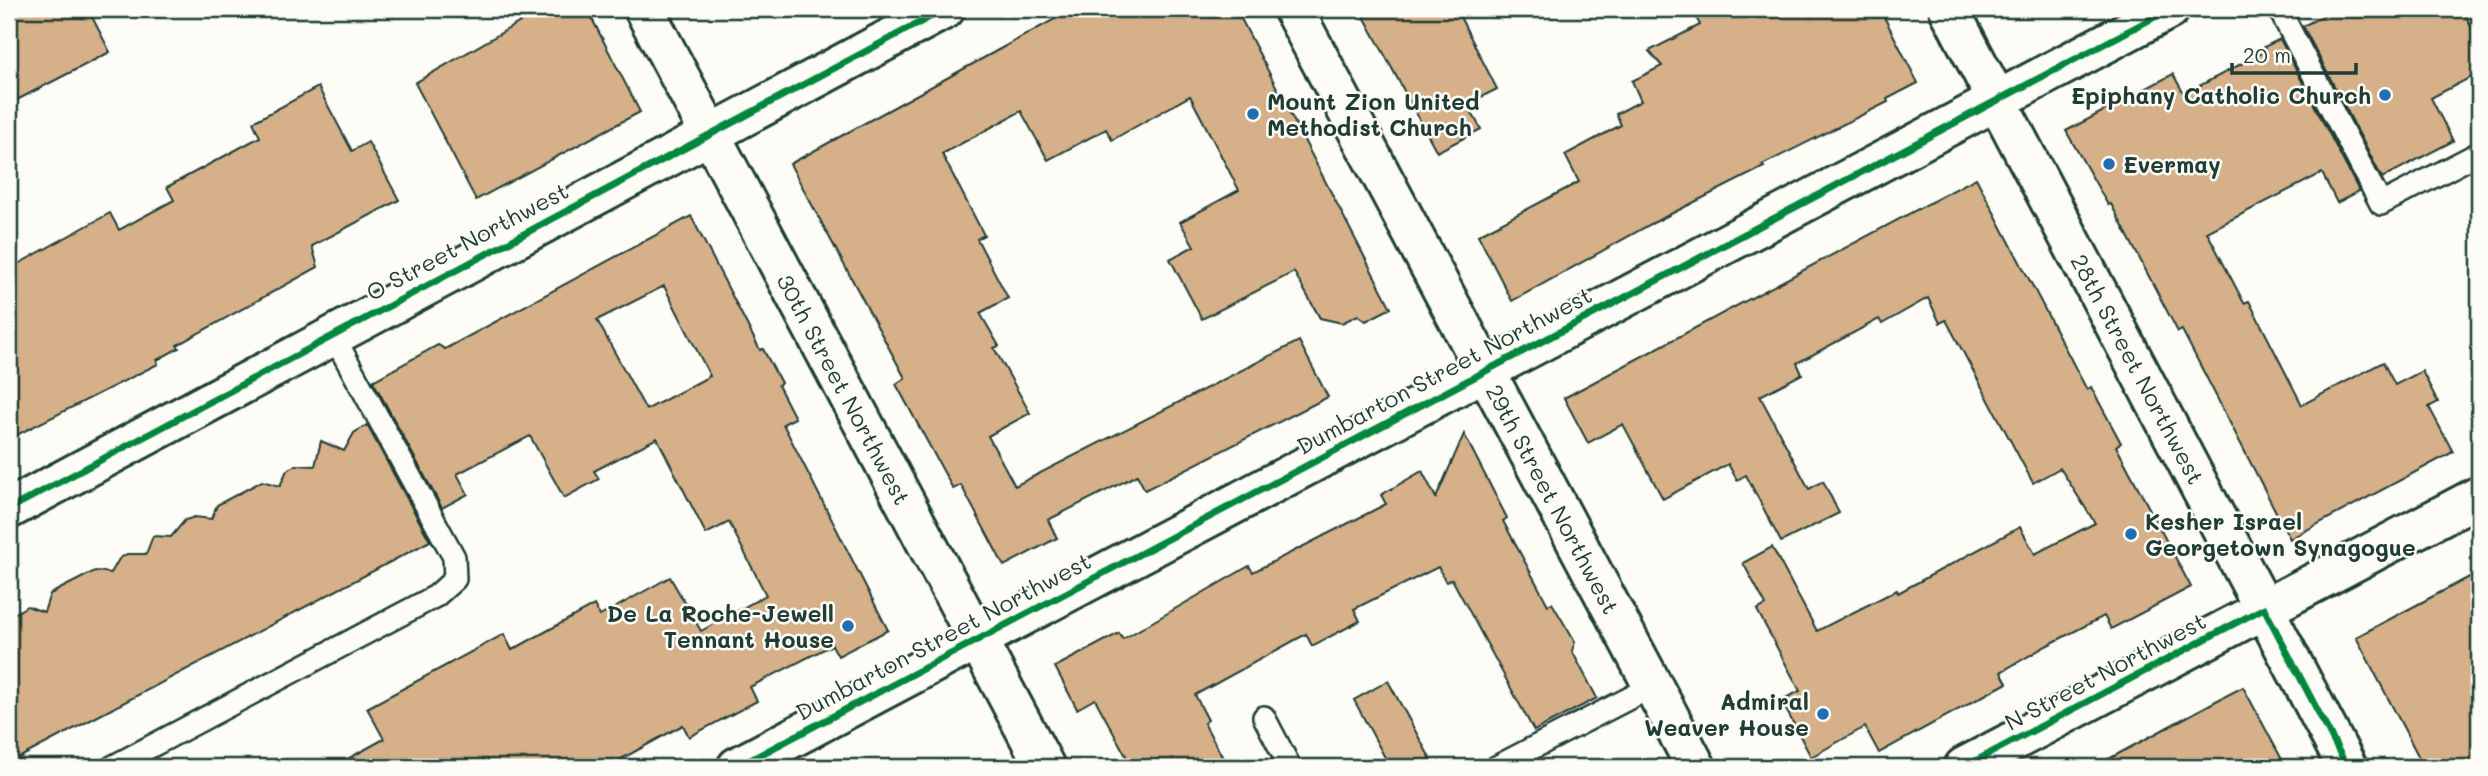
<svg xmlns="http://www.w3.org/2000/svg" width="2488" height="776" viewBox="0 0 2488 776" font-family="Mali,sans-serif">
	<rect width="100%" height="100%" fill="#fdfcf7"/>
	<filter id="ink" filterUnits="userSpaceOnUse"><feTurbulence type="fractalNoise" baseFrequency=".0143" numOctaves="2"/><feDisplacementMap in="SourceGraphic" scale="14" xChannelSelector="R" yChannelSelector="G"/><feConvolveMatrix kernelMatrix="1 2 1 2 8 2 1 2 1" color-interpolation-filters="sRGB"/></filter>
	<g filter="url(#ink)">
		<g fill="#d6b088" stroke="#1f3d34" stroke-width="2" fill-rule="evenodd">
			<path d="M 9,9 L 88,9 L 110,52 L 9,104 Z"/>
			<path d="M 513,9 L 587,9 L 640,112 L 476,200 L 415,83 L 520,22 Z"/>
			<path d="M 1073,9 L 1236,9 L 1391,308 L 1366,321 L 1358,315 L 1342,323 L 1320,318 L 1294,272 L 1202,319 L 1170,259 L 1194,246 L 1180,222 L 1239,190 L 1190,96 L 1112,140 L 1106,129 L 1048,160 L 1021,111 L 942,154 L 984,235 L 977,239 L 1008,298 L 980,313 L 999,346 L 994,348 L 1030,413 L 988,436 L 1015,486 L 1299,341 L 1328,397 L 1145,490 L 1137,475 L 1048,520 L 1057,538 L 1004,566 L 961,485 L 953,489 L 896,384 L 905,378 L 790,164 Z"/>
			<path d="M 1360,9 L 1456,9 L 1497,89 L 1467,104 L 1481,129 L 1437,152 Z"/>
			<path d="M 1692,9 L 1880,9 L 1918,83 L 1887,99 L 1888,102 L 1762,165 L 1764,167 L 1651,224 L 1512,301 L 1478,235 L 1579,182 L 1565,155 L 1621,125 L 1616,114 L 1641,101 L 1632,81 L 1662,66 L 1649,51 L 1700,25 Z"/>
			<path d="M 2336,9 L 2462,9 L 2479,41 L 2479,73 L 2431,98 L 2453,141 L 2382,178 L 2303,26 Z"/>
			<path d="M 2280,39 L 2359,191 L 2337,203 L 2322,173 L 2207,232 L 2244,303 L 2249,301 L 2302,405 L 2383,362 L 2395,385 L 2422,371 L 2438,402 L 2429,407 L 2453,452 L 2290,539 L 2182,330 L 2178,332 L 2111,204 L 2108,205 L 2066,131 L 2173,74 L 2184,94 L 2266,51 L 2264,47 Z"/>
			<path d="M 318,87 L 352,151 L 368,142 L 399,200 L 312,246 L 318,267 L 177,345 L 179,348 L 157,360 L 158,364 L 9,439 L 9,269 L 110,213 L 119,230 L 174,200 L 167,187 L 260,137 L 253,122 Z"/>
			<path d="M 1976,178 L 2087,390 L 2091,387 L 2121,443 L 2116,446 L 2191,587 L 2111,629 L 2104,616 L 2046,646 L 2001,672 L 2007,683 L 1879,753 L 1865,727 L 1811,757 L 1781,700 L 1800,691 L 1757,610 L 1766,605 L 1743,563 L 1772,547 L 1817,631 L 1897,590 L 1898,593 L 2020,527 L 2035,554 L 2095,523 L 2060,468 L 2033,483 L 1946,320 L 1940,323 L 1928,298 L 1882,324 L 1879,319 L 1797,363 L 1802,374 L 1760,396 L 1809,489 L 1823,481 L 1839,513 L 1781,542 L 1746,475 L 1737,480 L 1728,464 L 1663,499 L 1623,424 L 1588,443 L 1564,398 Z"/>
			<path d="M 691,216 L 760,350 L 763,349 L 781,383 L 778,385 L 795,418 L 783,424 L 888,630 L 838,656 L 832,645 L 750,687 L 757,701 L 689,737 L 683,725 L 607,767 L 333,767 L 384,739 L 367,708 L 504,634 L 512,650 L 594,605 L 600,616 L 670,577 L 701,631 L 766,595 L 729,522 L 706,534 L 657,438 L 594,471 L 599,479 L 564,498 L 530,436 L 457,474 L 468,494 L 442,508 L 373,381 L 438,345 L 445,349 ZM 664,286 L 710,376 L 646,410 L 597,320 Z"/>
			<path d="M 367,425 L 430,541 L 9,763 L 9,617 L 27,606 L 44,612 L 50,594 L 95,571 L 111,573 L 119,559 L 127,554 L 146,554 L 153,536 L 171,537 L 185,520 L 195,517 L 211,519 L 217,505 L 262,481 L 280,486 L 287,470 L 296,465 L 315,466 L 321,441 L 344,451 L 354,433 Z"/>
			<path d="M 1464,434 L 1507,518 L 1503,521 L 1548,605 L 1552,603 L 1575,642 L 1572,651 L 1597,698 L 1534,731 L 1452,579 L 1446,582 L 1438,567 L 1354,609 L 1360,621 L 1312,646 L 1306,634 L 1195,695 L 1208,720 L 1204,723 L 1228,767 L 1132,767 L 1095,699 L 1077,709 L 1055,667 L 1119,633 L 1123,639 L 1249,566 L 1253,572 L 1386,504 L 1381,495 L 1422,471 L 1436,498 Z"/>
			<path d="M 2479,572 L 2479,767 L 2424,767 L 2356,637 Z"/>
			<path d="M 1388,681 L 1435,767 L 1390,767 L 1354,700 Z"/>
			<path d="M 2243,687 L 2286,767 L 2094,767 L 2216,701 Z"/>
		</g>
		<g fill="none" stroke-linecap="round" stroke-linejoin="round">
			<g stroke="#1f3d34" stroke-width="26">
				<g id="service">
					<path d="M 2279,9 L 2381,204 L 2479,153"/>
					<path d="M 1264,717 L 1290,767"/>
					<path d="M 112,767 L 436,596 L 455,579 L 454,557 L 333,335"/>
					<path d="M 1496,767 L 1653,686"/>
				</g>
			</g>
			<g stroke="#1f3d34" stroke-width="44">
				<g id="minor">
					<path d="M 644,9 L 1045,767"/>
					<path d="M 1293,9 L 1696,767"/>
					<path d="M 1949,9 L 2347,767"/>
					<path d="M 9,509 L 945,9"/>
					<path d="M 737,767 L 2170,9"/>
					<path d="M 1964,767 L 2479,496"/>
				</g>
			</g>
			<use href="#service" stroke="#fdfcf7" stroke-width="21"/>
			<use href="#minor" stroke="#fdfcf7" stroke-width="38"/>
			<g stroke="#fdfcf7" stroke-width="11">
				<g id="cycleway">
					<path d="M 9,509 L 945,9"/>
					<path d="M 737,767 L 2170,9"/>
					<path d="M 1964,767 L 2264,608 L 2347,767"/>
				</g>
			</g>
			<use href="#cycleway" stroke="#00873e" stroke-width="7"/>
		</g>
	</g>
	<g fill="#1f6fb2" stroke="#fdfcf7" stroke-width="2.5">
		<circle cx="2385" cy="95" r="7"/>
		<circle cx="1253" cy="114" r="7"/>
		<circle cx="2109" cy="164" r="7"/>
		<circle cx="2131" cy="534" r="7"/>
		<circle cx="848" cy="626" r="7"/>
		<circle cx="1823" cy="714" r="7"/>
	</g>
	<g text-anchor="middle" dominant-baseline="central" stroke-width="5" stroke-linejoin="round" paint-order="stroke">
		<g font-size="23" font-weight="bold" fill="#1f3d34" stroke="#fdfcf7" text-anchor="end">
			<text x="2371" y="95">Epiphany Catholic Church</text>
			<text x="1267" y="101" text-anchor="start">Mount Zion United<tspan x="1267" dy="26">Methodist Church</tspan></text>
			<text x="2123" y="164" text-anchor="start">Evermay</text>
			<text x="2145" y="521" text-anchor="start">Kesher Israel<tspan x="2145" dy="26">Georgetown Synagogue</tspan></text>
			<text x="834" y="613">De La Roche-Jewell<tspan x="834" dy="26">Tennant House</tspan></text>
			<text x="1809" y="701">Admiral<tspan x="1809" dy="26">Weaver House</tspan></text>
		</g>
		<g font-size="23" fill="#1f3d34" stroke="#fdfcf7">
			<text transform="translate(467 241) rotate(-28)">O Street Northwest</text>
			<text transform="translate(2138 369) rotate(62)">28th Street Northwest</text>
			<text transform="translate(1444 370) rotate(-28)">Dumbarton Street Northwest</text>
			<text transform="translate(844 389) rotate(62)">30th Street Northwest</text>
			<text transform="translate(1553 499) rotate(62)">29th Street Northwest</text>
			<text transform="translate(943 636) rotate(-28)">Dumbarton Street Northwest</text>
			<text transform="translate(2105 671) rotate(-28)">N Street Northwest</text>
		</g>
	</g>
	<rect width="2488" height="776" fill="none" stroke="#fdfcf7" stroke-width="35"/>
	<rect x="18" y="18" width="2453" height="741" fill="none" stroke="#1f3d34" stroke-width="2.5" filter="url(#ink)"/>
	<path d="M2232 63v10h124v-10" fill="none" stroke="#1f3d34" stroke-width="3.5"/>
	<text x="2243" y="63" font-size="21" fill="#1f3d34" stroke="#fdfcf7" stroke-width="5" paint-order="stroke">20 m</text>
</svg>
